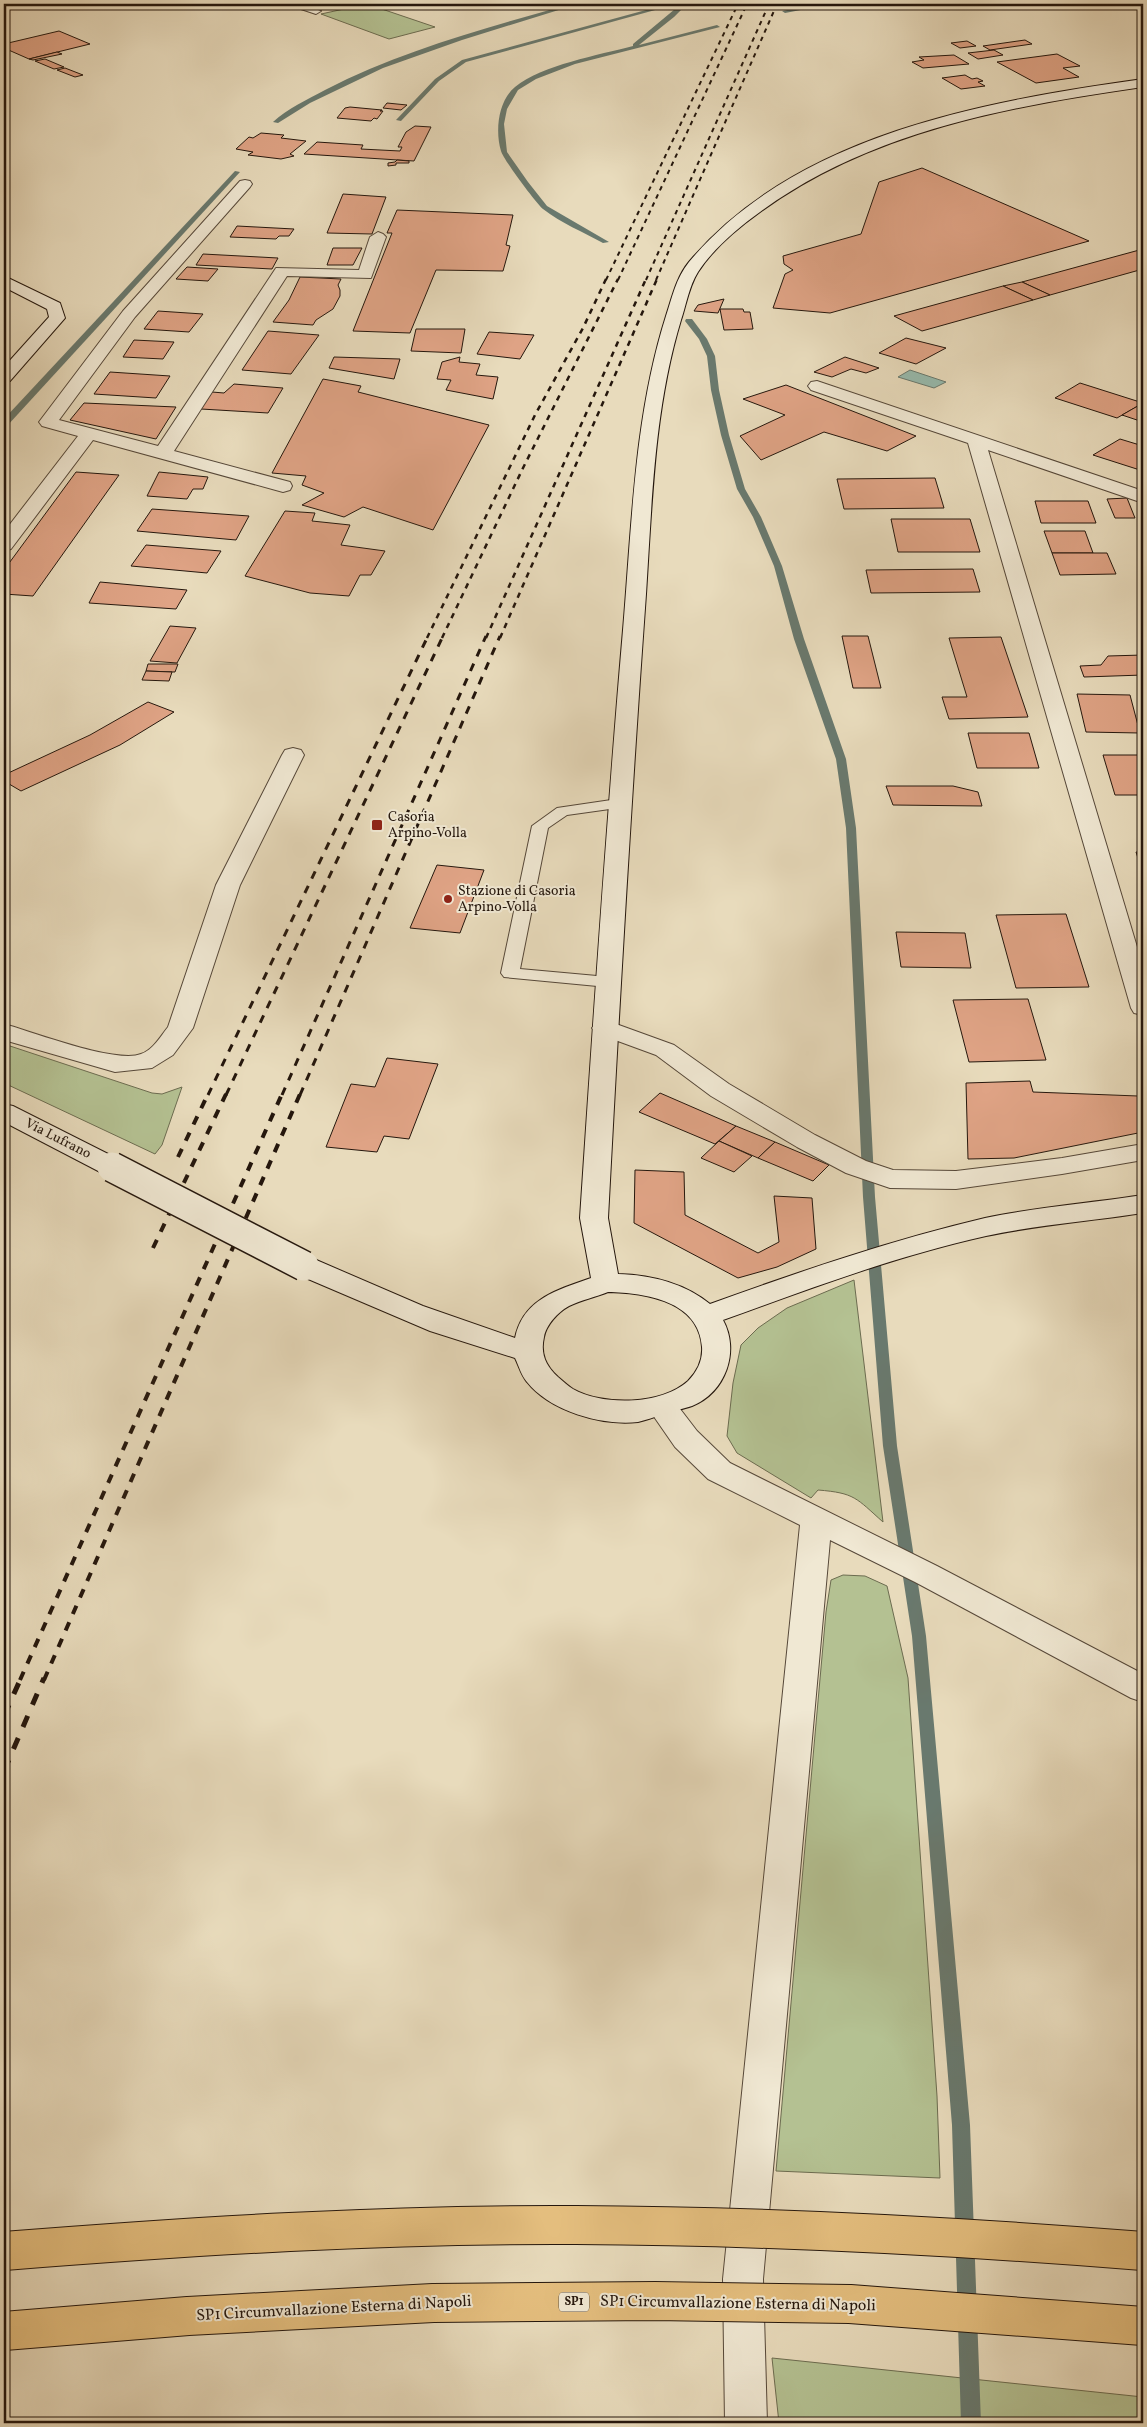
<svg xmlns="http://www.w3.org/2000/svg" width="1147" height="2427" viewBox="0 0 1147 2427" font-family="Vollkorn,serif">
	<rect width="100%" height="100%" fill="#e8dbbc"/>
	<filter id="stains"><feTurbulence type="fractalNoise" baseFrequency=".004" numOctaves="4"/><feColorMatrix values="0 0 0 0 .2 0 0 0 0 .09 0 0 0 0 .02 0 0 0 .5 -.17"/></filter>
	<radialGradient id="worn" r=".72"><stop offset=".6" stop-color="#630" stop-opacity="0"/><stop offset="1" stop-color="#630" stop-opacity=".3"/></radialGradient>
	<g fill="#b4c192" stroke="#6c6c50">
		<path d="M 367,4 L 435,27 L 389,39 L 321,14 Z"/>
		<path d="M 4,1044 L 152,1093 L 162,1094 L 182,1087 L 162,1145 L 155,1154 L 4,1083 Z"/>
		<path d="M 854,1280 L 883,1522 C 856,1498 855,1493 818,1490 L 811,1498 L 737,1453 L 727,1436 L 733,1383 L 741,1345 L 758,1328 L 787,1308 Z"/>
		<path d="M 843,1575 L 865,1576 L 887,1586 L 908,1678 L 937,2096 L 940,2178 L 776,2171 L 826,1612 L 831,1580 Z"/>
		<path d="M 772,2358 L 1143,2397 L 1143,2423 L 779,2423 Z"/>
	</g>
	<path fill="#97bbae" stroke="#69796e" d="M 910,370 L 946,382 L 934,388 L 898,377 Z"/>
	<g fill="none" stroke-linecap="round" stroke-linejoin="round">
		<g fill="#69796e" fill-rule="evenodd">
			<path d="M 570,4 L 578,4 L 462,40 L 383,68 L 310,103 L 278,123 L 273,122 C 287,109 308,99 325,90 C 402,50 487,28 570,4 Z"/>
			<path d="M 668,4 L 677,4 L 466,62 L 439,81 L 401,121 L 396,120 L 435,79 L 462,60 Z"/>
			<path d="M 681,4 L 687,4 L 674,17 L 639,45 L 717,25 L 720,27 L 575,64 L 536,79 L 518,90 L 507,109 L 504,124 L 507,152 L 528,182 L 547,206 L 609,242 L 603,243 C 583,232 561,223 543,209 C 536,203 503,159 501,151 C 495,131 498,101 515,87 C 542,65 599,55 633,46 L 633,44 Z"/>
			<path d="M 820,4 L 832,4 L 785,13 L 782,11 Z"/>
			<path d="M 235,171 L 240,172 L 7,426 L 4,426 L 4,419 Z"/>
			<path d="M 686,319 L 692,319 L 707,339 L 715,356 L 719,390 L 729,435 L 745,489 L 761,517 L 782,566 L 804,639 L 846,759 L 856,828 L 875,1197 L 897,1446 L 926,1636 L 970,2125 L 981,2423 L 961,2423 L 952,2125 L 912,1636 L 883,1446 L 863,1197 L 846,828 L 836,759 L 794,639 L 774,566 L 753,517 L 737,489 L 721,435 L 711,390 L 707,356 L 699,339 L 685,321 Z"/>
		</g>
	</g>
	<g fill="#dfa385" stroke="#25170d">
		<path d="M 979,4 L 1024,4 L 987,8 Z"/>
		<path d="M 59,31 L 90,44 L 29,59 L 4,48 L 4,44 Z"/>
		<path d="M 1025,40 L 1032,44 L 990,50 L 983,46 Z"/>
		<path d="M 967,41 L 976,46 L 960,48 L 951,43 Z"/>
		<path d="M 994,50 L 1003,55 L 978,59 L 968,53 Z"/>
		<path d="M 57,52 L 62,54 L 33,60 L 29,59 Z"/>
		<path d="M 1057,54 L 1080,66 L 1063,68 L 1079,77 L 1036,83 L 997,62 Z"/>
		<path d="M 954,55 L 969,64 L 923,68 L 912,62 L 924,60 L 919,57 Z"/>
		<path d="M 45,59 L 64,67 L 54,69 L 35,61 Z"/>
		<path d="M 65,68 L 83,75 L 75,77 L 57,70 Z"/>
		<path d="M 965,75 L 972,79 L 977,78 L 983,81 L 978,82 L 985,86 L 961,89 L 942,78 Z"/>
		<path d="M 387,103 L 407,105 L 401,110 L 383,108 Z"/>
		<path d="M 350,107 L 382,110 L 380,111 L 383,111 L 377,119 L 374,118 L 371,121 L 337,118 L 345,108 Z"/>
		<path d="M 415,126 L 431,127 L 414,161 L 304,154 L 317,142 L 363,145 L 361,149 L 400,151 L 402,147 L 398,147 L 406,132 Z"/>
		<path d="M 261,133 L 284,135 L 281,138 L 306,141 L 290,154 L 294,156 L 281,159 L 248,155 L 253,152 L 236,149 L 249,137 L 253,138 Z"/>
		<path d="M 397,160 L 409,161 L 409,163 L 396,163 L 396,165 L 388,166 L 388,163 L 395,162 Z"/>
		<path d="M 922,168 L 1089,241 L 830,313 L 773,308 L 785,274 L 793,270 L 784,264 L 783,256 L 861,234 L 879,182 Z"/>
		<path d="M 343,194 L 386,197 L 372,234 L 327,233 Z"/>
		<path d="M 397,210 L 513,215 L 506,245 L 510,246 L 503,271 L 436,270 L 410,333 L 353,331 L 392,233 L 387,233 Z"/>
		<path d="M 237,226 L 294,229 L 289,236 L 279,236 L 276,239 L 230,237 Z"/>
		<path d="M 333,248 L 362,248 L 353,265 L 327,265 Z"/>
		<path d="M 1143,249 L 1143,269 L 1050,295 L 1022,282 Z"/>
		<path d="M 203,254 L 278,258 L 272,269 L 196,265 Z"/>
		<path d="M 187,267 L 218,269 L 208,281 L 176,279 Z"/>
		<path d="M 300,277 L 341,279 L 338,285 L 340,290 L 340,296 L 333,309 L 316,320 L 313,325 L 273,322 L 289,300 Z"/>
		<path d="M 1022,282 L 1050,295 L 1033,300 L 1003,286 Z"/>
		<path d="M 1003,286 L 1033,300 L 922,331 L 894,316 Z"/>
		<path d="M 724,299 L 718,313 L 694,311 L 698,305 Z"/>
		<path d="M 720,309 L 743,309 L 744,312 L 750,312 L 753,329 L 724,330 Z"/>
		<path d="M 158,311 L 203,314 L 189,332 L 144,329 Z"/>
		<path d="M 416,329 L 465,329 L 461,353 L 411,351 Z"/>
		<path d="M 268,331 L 319,335 L 291,374 L 242,370 Z"/>
		<path d="M 489,332 L 534,335 L 520,359 L 477,354 Z"/>
		<path d="M 906,338 L 946,348 L 916,364 L 879,353 Z"/>
		<path d="M 134,340 L 174,342 L 163,359 L 123,357 Z"/>
		<path d="M 334,357 L 400,359 L 394,379 L 329,368 Z"/>
		<path d="M 460,357 L 459,362 L 480,364 L 476,375 L 498,377 L 493,399 L 446,390 L 451,380 L 437,379 L 442,362 Z"/>
		<path d="M 845,357 L 879,368 L 866,373 L 851,369 L 832,377 L 814,372 Z"/>
		<path d="M 110,372 L 170,376 L 156,398 L 94,394 Z"/>
		<path d="M 323,379 L 361,386 L 358,392 L 489,425 L 433,530 L 363,507 L 344,517 L 302,505 L 324,493 L 302,485 L 306,476 L 272,473 Z"/>
		<path d="M 1080,383 L 1143,403 L 1117,418 L 1055,398 Z"/>
		<path d="M 234,384 L 283,388 L 268,413 L 201,409 L 212,392 L 224,393 Z"/>
		<path d="M 786,385 L 916,436 L 887,451 L 824,432 L 761,460 L 740,436 L 785,415 L 743,399 Z"/>
		<path d="M 84,403 L 176,407 L 156,439 L 70,420 Z"/>
		<path d="M 1143,403 L 1143,422 L 1122,415 Z"/>
		<path d="M 1120,439 L 1143,446 L 1143,471 L 1093,455 Z"/>
		<path d="M 76,472 L 119,475 L 33,596 L 4,594 L 4,570 Z"/>
		<path d="M 159,472 L 208,477 L 203,489 L 193,489 L 187,499 L 147,496 Z"/>
		<path d="M 935,478 L 944,508 L 844,509 L 837,479 Z"/>
		<path d="M 1127,498 L 1135,518 L 1115,518 L 1107,499 Z"/>
		<path d="M 1035,501 L 1088,501 L 1096,523 L 1041,523 Z"/>
		<path d="M 152,509 L 249,516 L 236,540 L 137,531 Z"/>
		<path d="M 285,511 L 315,513 L 312,521 L 350,525 L 341,545 L 385,551 L 371,575 L 360,575 L 349,596 L 310,593 L 245,576 Z"/>
		<path d="M 891,519 L 970,519 L 980,552 L 898,552 Z"/>
		<path d="M 1044,531 L 1085,531 L 1093,553 L 1052,553 Z"/>
		<path d="M 146,545 L 221,551 L 207,573 L 131,566 Z"/>
		<path d="M 1052,553 L 1107,553 L 1116,574 L 1060,575 Z"/>
		<path d="M 973,569 L 980,592 L 871,593 L 866,570 Z"/>
		<path d="M 100,582 L 187,590 L 176,609 L 89,603 Z"/>
		<path d="M 170,626 L 196,628 L 177,663 L 150,661 Z"/>
		<path d="M 842,636 L 868,636 L 881,688 L 853,688 Z"/>
		<path d="M 1001,637 L 1028,717 L 949,719 L 942,697 L 967,697 L 949,638 Z"/>
		<path d="M 1143,655 L 1143,675 L 1084,677 L 1080,666 L 1101,665 L 1108,656 Z"/>
		<path d="M 148,664 L 178,664 L 175,672 L 146,671 Z"/>
		<path d="M 146,671 L 172,672 L 169,681 L 142,680 Z"/>
		<path d="M 1077,694 L 1130,695 L 1140,733 L 1086,732 Z"/>
		<path d="M 148,702 L 174,712 L 120,745 L 21,791 L 4,781 L 4,775 L 90,735 Z"/>
		<path d="M 968,733 L 1029,733 L 1039,768 L 977,768 Z"/>
		<path d="M 1103,755 L 1143,755 L 1143,795 L 1115,795 Z"/>
		<path d="M 886,786 L 953,786 L 978,792 L 982,806 L 893,805 Z"/>
		<path d="M 1136,852 L 1143,852 L 1143,874 Z"/>
		<path d="M 437,865 L 484,870 L 460,933 L 410,928 Z"/>
		<path d="M 1066,914 L 1089,987 L 1016,988 L 996,915 Z"/>
		<path d="M 896,932 L 965,933 L 971,968 L 901,967 Z"/>
		<path d="M 1028,999 L 1046,1060 L 969,1062 L 953,1000 Z"/>
		<path d="M 387,1058 L 438,1064 L 409,1139 L 384,1136 L 377,1152 L 326,1147 L 351,1084 L 375,1087 Z"/>
		<path d="M 1030,1081 L 1033,1092 L 1138,1096 L 1143,1115 L 1143,1132 L 1014,1158 L 968,1159 L 966,1083 Z"/>
		<path d="M 660,1093 L 736,1126 L 715,1144 L 639,1112 Z"/>
		<path d="M 736,1126 L 775,1142 L 758,1158 L 719,1141 Z"/>
		<path d="M 719,1141 L 752,1156 L 734,1172 L 701,1158 Z"/>
		<path d="M 775,1142 L 829,1165 L 813,1181 L 758,1158 Z"/>
		<path d="M 635,1170 L 684,1172 L 685,1215 L 758,1253 L 779,1242 L 774,1196 L 812,1198 L 816,1249 L 777,1267 L 738,1278 L 634,1223 Z"/>
	</g>
	<g fill="none" stroke-linecap="round" stroke-linejoin="round">
		<g stroke="#564839" stroke-width="2">
			<g id="lane">
				<path d="M 286,4 L 300,4 L 321,11 L 316,14 Z"/>
				<path d="M 618,799 L 624,801 L 626,804 L 624,807 L 567,815 L 548,828 L 520,969 L 608,977 L 614,978 L 617,982 L 614,986 L 608,987 L 504,977 L 501,973 L 532,826 L 557,808 Z"/>
			</g>
		</g>
		<g stroke="#564839" stroke-width="2">
			<g id="street">
				<path d="M 245,180 L 250,181 L 252,184 L 250,187 L 135,317 L 59,420 L 158,446 L 276,268 L 359,270 L 370,237 L 378,232 L 383,234 L 386,237 L 371,278 L 287,276 L 174,451 L 290,482 L 292,486 L 290,490 L 283,492 L 93,440 L 11,549 L 4,551 L 4,532 L 78,436 L 42,426 L 39,422 L 123,311 L 240,181 Z"/>
				<path d="M 817,381 L 1143,491 L 1143,503 L 988,450 L 1143,967 L 1143,1015 L 1134,1013 L 1131,1008 L 968,443 L 811,390 L 808,386 L 811,382 Z"/>
				<path d="M 293,748 L 301,750 L 304,755 L 240,885 L 193,1028 L 173,1055 L 152,1068 L 115,1072 L 4,1040 L 4,1024 C 33,1032 116,1064 141,1054 C 153,1050 160,1037 168,1027 L 216,885 L 282,755 L 285,750 Z"/>
				<path d="M 605,1020 L 674,1045 L 729,1084 L 815,1135 L 866,1161 L 893,1170 L 956,1171 L 1062,1158 L 1143,1144 L 1143,1160 L 1062,1174 L 956,1189 L 890,1188 L 846,1173 L 797,1147 L 711,1096 L 656,1055 L 596,1033 L 592,1028 L 596,1023 Z"/>
				<path d="M 663,1398 L 674,1401 L 697,1431 L 730,1463 L 937,1566 L 1143,1674 L 1143,1702 L 1131,1698 L 915,1582 L 830,1540 L 763,2279 L 767,2423 L 725,2423 L 723,2279 L 800,1525 L 708,1479 L 675,1447 L 648,1408 L 652,1401 Z"/>
			</g>
		</g>
		<g stroke="#25170d" stroke-width="2">
			<g id="secondary">
				<path d="M 1143,79 L 1143,87 C 1010,106 870,131 760,212 C 739,227 712,250 698,272 C 689,286 686,305 681,320 C 654,409 652,502 646,594 C 631,802 619,1010 608,1218 L 618,1274 C 652,1275 684,1283 710,1304 C 801,1271 892,1240 985,1218 C 1037,1207 1091,1203 1143,1195 L 1143,1213 C 1091,1221 1037,1225 986,1236 C 896,1256 809,1289 723,1320 C 740,1351 726,1392 692,1406 C 683,1409 673,1411 663,1414 C 655,1417 646,1420 638,1422 C 601,1426 550,1411 527,1382 C 521,1375 519,1366 515,1358 L 430,1331 L 294,1273 L 290,1266 L 294,1259 L 304,1257 L 314,1259 L 423,1306 L 515,1338 C 523,1299 557,1290 591,1278 L 580,1218 C 593,1022 606,826 623,630 C 632,525 634,417 666,316 C 672,298 676,278 689,262 C 796,134 986,101 1143,79 ZM 608,1292 C 646,1293 699,1301 702,1347 C 703,1360 697,1372 688,1381 C 661,1405 603,1406 573,1389 C 568,1386 563,1381 558,1377 C 546,1366 540,1354 544,1337 C 546,1325 558,1312 569,1306 C 581,1300 596,1297 608,1292 Z"/>
				<path d="M 4,276 L 60,303 L 65,318 L 10,381 L 4,382 L 4,367 L 49,317 L 47,309 L 4,287 Z"/>
				<path d="M 4,1104 L 13,1106 L 122,1161 L 125,1167 L 122,1173 L 112,1175 L 102,1173 L 4,1122 Z"/>
			</g>
		</g>
		<use href="#lane" fill="#f0e8d3" fill-rule="evenodd"/>
		<use href="#street" fill="#f0e8d3" fill-rule="evenodd"/>
		<use href="#secondary" fill="#f0e8d3" fill-rule="evenodd"/>
		<g stroke="#25170d" stroke-width="2" stroke-dasharray="4.5 4.5" stroke-linecap="butt">
			<path d="M 606,280 L 738,4"/>
			<path d="M 618,280 L 747,4"/>
			<path d="M 646,280 L 769,4"/>
			<path d="M 656,280 L 777,4"/>
		</g>
		<g stroke="#25170d" stroke-width="2.5" stroke-dasharray="5.5 5.5" stroke-linecap="butt">
			<path d="M 427,638 L 535,415 L 583,328 L 606,279"/>
			<path d="M 442,638 L 523,468 L 618,279"/>
			<path d="M 486,638 L 646,279"/>
			<path d="M 500,638 L 657,279"/>
		</g>
		<g stroke="#25170d" stroke-width="3" stroke-dasharray="8 8" stroke-linecap="butt">
			<path d="M 208,1095 L 428,636"/>
			<path d="M 226,1095 L 443,636"/>
			<path d="M 282,1095 L 486,636"/>
			<path d="M 300,1095 L 500,636"/>
		</g>
		<g stroke="#25170d" stroke-width="4" stroke-dasharray="9 9" stroke-linecap="butt">
			<path d="M 178,1157 L 208,1094"/>
			<path d="M 153,1248 L 226,1094"/>
			<path d="M 20,1680 L 282,1094"/>
			<path d="M 44,1680 L 300,1094"/>
		</g>
		<g stroke="#25170d" stroke-width="5" stroke-dasharray="12 12" stroke-linecap="butt">
			<path d="M 4,1716 L 21,1678"/>
			<path d="M 4,1771 L 44,1678"/>
		</g>
		<g stroke="#25170d" stroke-width="32" stroke-linecap="butt">
			<path id="secondary-bridge" d="M 112,1167 L 304,1266"/>
		</g>
		<g stroke="#25170d" stroke-width="40" stroke-linecap="butt">
			<g id="highway-bridge">
				<path d="M 4,2251 C 194,2236 385,2224 576,2225 C 766,2226 954,2236 1143,2251"/>
				<path d="M 4,2331 L 188,2316 L 433,2303 L 655,2301 L 850,2304 L 1143,2326"/>
			</g>
		</g>
		<use href="#secondary-bridge" stroke="#f0e8d3" stroke-width="29"/>
		<use href="#highway-bridge" stroke="#e4be7e" stroke-width="38"/>
	</g>
	<g fill="#8f2418" stroke="#f0e8d3" stroke-width="2">
		<rect x="371" y="819" width="12" height="12" rx="2.5"/>
		<circle cx="448" cy="899" r="5"/>
	</g>
	<g text-anchor="middle" dominant-baseline="central" stroke-width="4" stroke-linejoin="round" paint-order="stroke">
		<rect fill="#f0e8d3" stroke="#625648" stroke-width="1" x="559" y="2292.5" width="30" height="19" rx="4"/>
		<g font-size="12" font-weight="bold" fill="#25170d">
			<text x="574" y="2302">SP1</text>
		</g>
		<g font-size="14" fill="#25170d" stroke="#f0e8d3" text-anchor="start">
			<text x="388" y="817">Casoria<tspan x="388" dy="16">Arpino-Volla</tspan></text>
			<text x="458" y="891">Stazione di Casoria<tspan x="458" dy="16">Arpino-Volla</tspan></text>
		</g>
		<g font-size="14" fill="#25170d" stroke="#f0e8d3">
			<text transform="translate(58 1139) rotate(27)">Via Lufrano</text>
		</g>
		<g font-size="16" fill="#25170d" stroke="#f0e8d3">
			<text transform="translate(738 2304) rotate(1)">SP1 Circumvallazione Esterna di Napoli</text>
			<text transform="translate(334 2309) rotate(-3)">SP1 Circumvallazione Esterna di Napoli</text>
		</g>
	</g>
	<rect width="1147" height="2427" fill="none" stroke="#e8dbbc" stroke-width="20"/>
	<rect x="5" y="5" width="1137" height="2417" fill="none" stroke="#25170d" stroke-width="2.5"/>
	<rect x="10" y="10" width="1127" height="2407" fill="none" stroke="#25170d"/>
	<rect width="100%" height="100%" filter="url(#stains)"/>
	<rect width="100%" height="100%" fill="url(#worn)"/>
</svg>
